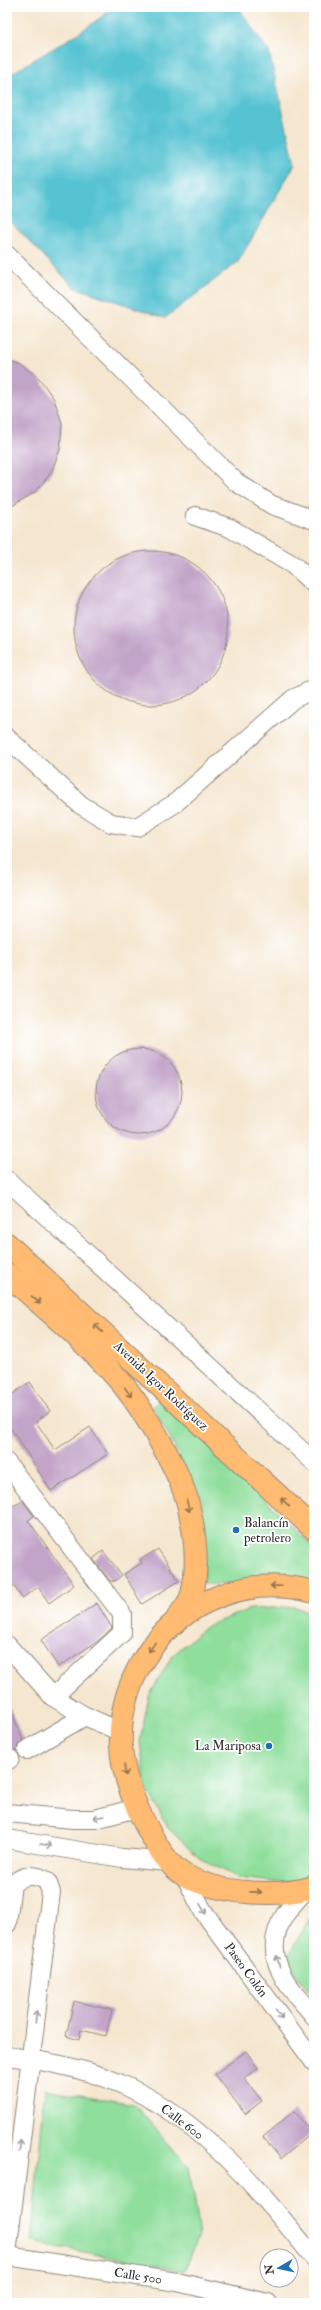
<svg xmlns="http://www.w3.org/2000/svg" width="321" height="2310" viewBox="0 0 321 2310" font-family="'IM FELL Double Pica',serif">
	<rect width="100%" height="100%" fill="#fff"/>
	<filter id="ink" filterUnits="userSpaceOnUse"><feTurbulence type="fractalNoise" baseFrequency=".025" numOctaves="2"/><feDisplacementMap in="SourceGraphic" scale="8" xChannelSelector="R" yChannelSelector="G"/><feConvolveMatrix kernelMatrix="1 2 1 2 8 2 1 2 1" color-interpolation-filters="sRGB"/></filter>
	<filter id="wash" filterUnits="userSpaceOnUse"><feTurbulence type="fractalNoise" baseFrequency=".012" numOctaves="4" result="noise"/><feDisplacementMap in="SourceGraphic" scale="16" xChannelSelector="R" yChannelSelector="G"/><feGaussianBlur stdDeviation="0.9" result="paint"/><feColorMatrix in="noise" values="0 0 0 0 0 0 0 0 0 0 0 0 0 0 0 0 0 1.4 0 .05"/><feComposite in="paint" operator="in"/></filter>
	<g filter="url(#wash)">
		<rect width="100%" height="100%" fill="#f5e6cf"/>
		<g fill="#8fde9c" stroke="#5d8464">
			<path d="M 162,1398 L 314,1548 L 314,1584 L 204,1584 L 202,1500 L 153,1406 Z"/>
			<path d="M 295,1607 L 314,1613 L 314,1877 L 283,1883 L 239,1878 L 199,1858 L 167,1827 L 146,1787 L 140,1741 L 149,1696 L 172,1656 L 207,1626 L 250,1609 Z"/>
			<path d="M 314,1910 L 314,1998 L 286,1960 Z"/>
			<path d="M 45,2089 L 134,2104 L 189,2167 L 199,2236 L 184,2271 L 31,2242 Z"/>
		</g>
		<path fill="#57c3d2" stroke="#41777e" d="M 115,7 L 238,7 L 269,52 L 295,164 L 238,262 L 165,318 L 74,287 L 7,218 L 7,76 L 79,33 Z"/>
		<g id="blocks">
			<g fill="#c2a4c9">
				<path d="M 7,359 L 19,363 L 39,378 L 54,399 L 62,423 L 60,449 L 51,473 L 35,492 L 7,509 Z"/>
				<circle cx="151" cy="628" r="77"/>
				<circle cx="139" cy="1092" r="43"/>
				<path d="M 30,1382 L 50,1411 L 36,1422 L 55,1450 L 90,1427 L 108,1454 L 51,1491 L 7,1422 L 7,1398 Z"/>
				<path d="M 23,1501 L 34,1516 L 28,1520 L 74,1585 L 49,1603 L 38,1587 L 22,1598 L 7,1576 L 7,1509 Z"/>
				<path d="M 158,1549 L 179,1581 L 142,1604 L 124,1574 L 142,1563 L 140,1560 Z"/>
				<path d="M 103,1551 L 122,1575 L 115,1581 L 110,1581 L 93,1559 Z"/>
				<path d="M 97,1603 L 112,1628 L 98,1641 L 58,1667 L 41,1640 Z"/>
				<path d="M 7,1700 L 23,1740 L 18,1745 L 17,1751 L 7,1749 Z"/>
				<path d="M 74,2001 L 112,2010 L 106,2036 L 81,2030 L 79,2040 L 66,2036 Z"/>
				<path d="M 246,2051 L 258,2068 L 244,2078 L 262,2101 L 245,2114 L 215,2074 Z"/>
				<path d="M 294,2111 L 312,2133 L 281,2159 L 263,2137 Z"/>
			</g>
		</g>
	</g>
	<g filter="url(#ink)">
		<use href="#blocks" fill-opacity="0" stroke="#90887d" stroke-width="1"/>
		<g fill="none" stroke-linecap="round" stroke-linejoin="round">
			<g stroke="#90887d" stroke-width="20">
				<g id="minor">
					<path d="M 7,255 L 236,482 L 272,505 L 314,520"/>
					<path d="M 195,516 L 230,528 L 293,565 L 314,584"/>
					<path d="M 7,738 L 81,805 L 111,823 L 137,827 L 174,804 L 293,699 L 314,689"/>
					<path d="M 7,1180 L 314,1462"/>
					<path d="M 7,1463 L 122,1614 L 122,1633 L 53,1697"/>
					<path d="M 7,1645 L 53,1697 L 85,1716 L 121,1732"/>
					<path d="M 27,1750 L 85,1716"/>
					<path d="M 7,1761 L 10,1759"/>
					<path d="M 7,1813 L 73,1819 L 95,1819 L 137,1808"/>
					<path d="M 7,1839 L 122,1858 L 169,1862"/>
					<path d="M 184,1874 L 203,1911 L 314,2062"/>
					<path d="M 307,1889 C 279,1916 263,1943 285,1980 C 293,1993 305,2004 314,2016"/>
					<path d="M 7,1924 L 12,1884 C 24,1875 34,1873 47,1881 L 51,1892 L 7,2254"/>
					<path d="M 7,2056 C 49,2061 92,2070 130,2088 C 206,2125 262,2193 314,2258"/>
					<path d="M 7,2256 L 177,2282 L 268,2303"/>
				</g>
			</g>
			<g stroke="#90887d" stroke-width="24">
				<g id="highway">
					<path d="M 7,1244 L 314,1529"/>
					<path d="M 7,1274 C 45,1308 85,1341 119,1380 C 141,1405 180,1471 188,1504 C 195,1532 199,1565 192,1594 C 190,1602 183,1610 178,1617"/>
					<path d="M 314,1592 C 277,1582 240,1585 206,1602 C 153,1628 118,1686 121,1745 C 122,1772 132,1798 144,1822 C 154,1841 166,1864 184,1875 C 219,1894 277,1898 314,1887"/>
				</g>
			</g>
			<use href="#minor" stroke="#fff" stroke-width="18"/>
			<use href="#highway" stroke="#febb71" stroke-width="22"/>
		</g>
		<defs><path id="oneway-shaft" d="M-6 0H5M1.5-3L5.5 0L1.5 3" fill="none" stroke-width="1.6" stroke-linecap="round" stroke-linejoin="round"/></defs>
		<g stroke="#94734e">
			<use href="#oneway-shaft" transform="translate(36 1300) rotate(41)"/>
			<use href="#oneway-shaft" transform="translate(98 1328) rotate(-137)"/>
			<use href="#oneway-shaft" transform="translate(128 1392) rotate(55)"/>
			<use href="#oneway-shaft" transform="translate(285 1502) rotate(-137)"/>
			<use href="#oneway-shaft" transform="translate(188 1506) rotate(77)"/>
			<use href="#oneway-shaft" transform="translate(276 1586) rotate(-178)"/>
			<use href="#oneway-shaft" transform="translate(152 1647) rotate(125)"/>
			<use href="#oneway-shaft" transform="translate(125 1770) rotate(81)"/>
			<use href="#oneway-shaft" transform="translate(256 1892) rotate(1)"/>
		</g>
		<g stroke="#a0a0a0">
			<use href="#oneway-shaft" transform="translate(99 1817) rotate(171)"/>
			<use href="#oneway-shaft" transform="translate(46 1845) rotate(9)"/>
			<use href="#oneway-shaft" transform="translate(203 1909) rotate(60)"/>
			<use href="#oneway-shaft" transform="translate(278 1961) rotate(-105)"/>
			<use href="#oneway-shaft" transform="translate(279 2014) rotate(54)"/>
			<use href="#oneway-shaft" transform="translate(36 2017) rotate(-83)"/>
			<use href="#oneway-shaft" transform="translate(20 2146) rotate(-83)"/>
		</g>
	</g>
	<g fill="#1f6fb2" stroke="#fff" stroke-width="1.5">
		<circle cx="236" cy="1530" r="4"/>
		<circle cx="269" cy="1746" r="4"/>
	</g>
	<g text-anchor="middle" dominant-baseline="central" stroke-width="3.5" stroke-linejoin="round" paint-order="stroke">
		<g font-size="13" fill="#2b2b2b" stroke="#fff">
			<text transform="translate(161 1386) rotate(43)">Avenida Igor Rodríguez</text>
			<text transform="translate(246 1970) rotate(54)">Paseo Colón</text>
			<text transform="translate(182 2122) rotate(37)">Calle 600</text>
			<text transform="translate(138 2276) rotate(9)">Calle 500</text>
		</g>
		<g font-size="13" fill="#2b2b2b" stroke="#fff" text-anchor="start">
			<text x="244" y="1523">Balancín<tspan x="244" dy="15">petrolero</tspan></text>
			<text x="261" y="1746" text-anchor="end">La Mariposa</text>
		</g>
	</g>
	<rect width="321" height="2310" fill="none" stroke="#fff" stroke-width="24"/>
	<g transform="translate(279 2268) rotate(261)"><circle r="19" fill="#ffffff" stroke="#aaaaaa"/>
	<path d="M0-3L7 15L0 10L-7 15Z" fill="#1f6fb2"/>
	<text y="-6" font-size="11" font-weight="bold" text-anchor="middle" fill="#2b2b2b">N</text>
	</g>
</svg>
